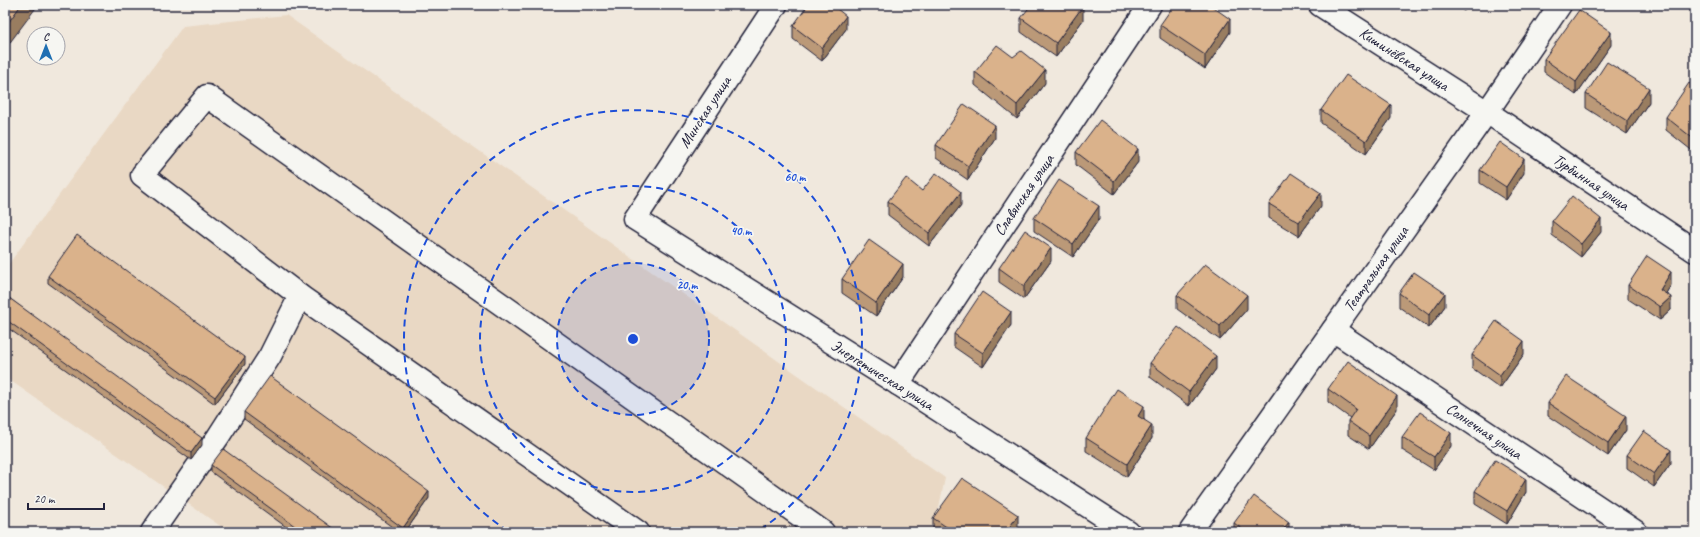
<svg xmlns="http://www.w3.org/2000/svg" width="1700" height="537" viewBox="0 0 1700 537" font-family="Caveat,sans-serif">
	<rect width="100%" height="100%" fill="#f0e8dd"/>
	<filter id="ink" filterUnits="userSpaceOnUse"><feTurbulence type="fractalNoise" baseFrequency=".025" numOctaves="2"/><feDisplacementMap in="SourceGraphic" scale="8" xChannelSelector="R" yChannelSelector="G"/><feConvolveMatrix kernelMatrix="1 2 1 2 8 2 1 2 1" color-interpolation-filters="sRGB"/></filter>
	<g filter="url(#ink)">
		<path fill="#e9d8c4" d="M 286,15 L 945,478 L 934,532 L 229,532 L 5,377 L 5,269 L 183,26 Z"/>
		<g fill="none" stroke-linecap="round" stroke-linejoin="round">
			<g stroke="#22223b" stroke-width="25">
				<g id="minor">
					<path d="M 776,5 L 635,219 L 898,384 L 1128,532"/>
					<path d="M 1320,5 L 1487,112 L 1695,251"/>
					<path d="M 1333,330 L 1636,532"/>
					<path d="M 898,384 L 1150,5"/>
					<path d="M 152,532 L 218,437 L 270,356 L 300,296"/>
					<path d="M 638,532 L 300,296 L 142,175 L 207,96 L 823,532"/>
					<path d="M 1190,532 L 1487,112 L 1560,5"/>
				</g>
			</g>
			<use href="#minor" stroke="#f6f6f2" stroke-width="22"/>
		</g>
		<g fill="#bb9978" stroke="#22223b">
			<path d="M 1455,5 L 1468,5 L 1464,11 Z"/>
			<path d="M 1021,18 L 1083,20 L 1056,57 L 1021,32 Z"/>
			<path d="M 1160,25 L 1230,32 L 1205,69 L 1160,38 Z"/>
			<path d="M 793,26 L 846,29 L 822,61 L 793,39 Z"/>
			<path d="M 1611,45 L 1576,95 L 1544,72 L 1544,59 Z"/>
			<path d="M 975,72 L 1045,83 L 1017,119 L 975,85 Z"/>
			<path d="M 1695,87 L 1695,153 L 1666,130 L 1666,117 Z"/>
			<path d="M 1586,94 L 1649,102 L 1627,134 L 1586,108 Z"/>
			<path d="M 1321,110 L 1391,118 L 1366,154 L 1321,123 Z"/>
			<path d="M 995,138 L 968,180 L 936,158 L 936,145 Z"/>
			<path d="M 1076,152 L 1138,162 L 1114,194 L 1076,165 Z"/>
			<path d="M 1480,170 L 1524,173 L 1506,200 L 1480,183 Z"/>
			<path d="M 922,191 L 961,205 L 929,246 L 888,215 L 888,201 Z"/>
			<path d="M 1269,204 L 1321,206 L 1299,236 L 1269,218 Z"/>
			<path d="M 1034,218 L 1099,219 L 1073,257 L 1034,231 Z"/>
			<path d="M 1552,221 L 1601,232 L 1581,257 L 1552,235 Z"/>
			<path d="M 1051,261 L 1024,299 L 999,282 L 999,268 Z"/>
			<path d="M 48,276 L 245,364 L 215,404 L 48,283 Z"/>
			<path d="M 903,277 L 876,316 L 842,293 L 842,279 Z"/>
			<path d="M 1628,285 L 1671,285 L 1666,293 L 1671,310 L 1660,320 L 1628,299 Z"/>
			<path d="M 1399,293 L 1445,306 L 1429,328 L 1399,307 Z"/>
			<path d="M 5,295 L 202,445 L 191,460 L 5,326 Z"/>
			<path d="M 1177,295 L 1247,309 L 1220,340 L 1177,309 Z"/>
			<path d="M 1011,325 L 983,367 L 954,347 L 954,334 Z"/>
			<path d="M 1524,354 L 1500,388 L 1472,368 L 1472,355 Z"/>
			<path d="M 1150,363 L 1216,369 L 1189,406 L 1150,377 Z"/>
			<path d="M 1328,389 L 1397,409 L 1369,449 L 1348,435 L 1348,421 L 1350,418 L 1328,402 Z"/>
			<path d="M 1548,403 L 1626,430 L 1608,456 L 1548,416 Z"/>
			<path d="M 244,412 L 429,498 L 405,532 L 399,532 L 244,419 Z"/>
			<path d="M 1144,419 L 1152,438 L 1127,477 L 1086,451 L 1086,438 Z"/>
			<path d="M 1402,437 L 1451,446 L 1434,470 L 1402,450 Z"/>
			<path d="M 1627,455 L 1671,463 L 1654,487 L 1627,468 Z"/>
			<path d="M 211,465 L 338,532 L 293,532 L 211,472 Z"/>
			<path d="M 1475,491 L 1526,492 L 1507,524 L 1475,504 Z"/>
			<path d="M 933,518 L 1018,532 L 933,532 Z"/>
			<path d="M 1234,523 L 1289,532 L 1234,532 Z"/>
		</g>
		<g fill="#997d61" stroke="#22223b">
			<path d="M 21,5 L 38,5 L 5,49 L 5,27 Z"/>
			<path d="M 1464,5 L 1468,5 L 1464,11 Z"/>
			<path d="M 1083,6 L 1083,20 L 1056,57 L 1056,43 Z"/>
			<path d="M 846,16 L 846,29 L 822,61 L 822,48 Z"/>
			<path d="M 1230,19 L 1230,32 L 1205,69 L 1205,55 Z"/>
			<path d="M 1611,32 L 1611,45 L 1576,95 L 1576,82 Z"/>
			<path d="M 1045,70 L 1045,83 L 1017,119 L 1017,105 Z"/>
			<path d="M 1649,88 L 1649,102 L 1627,134 L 1627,121 Z"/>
			<path d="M 1391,105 L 1391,118 L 1366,154 L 1366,141 Z"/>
			<path d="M 995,125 L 995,138 L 968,180 L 968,166 Z"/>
			<path d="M 1138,149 L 1138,162 L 1114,194 L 1114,181 Z"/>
			<path d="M 1524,159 L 1524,173 L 1506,200 L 1506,187 Z"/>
			<path d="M 961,192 L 961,205 L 929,246 L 929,233 Z"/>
			<path d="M 1321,193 L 1321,206 L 1299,236 L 1299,222 Z"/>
			<path d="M 1099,206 L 1099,219 L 1073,257 L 1073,244 Z"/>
			<path d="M 1601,219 L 1601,232 L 1581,257 L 1581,244 Z"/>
			<path d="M 1051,248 L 1051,261 L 1024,299 L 1024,286 Z"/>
			<path d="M 903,264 L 903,277 L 876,316 L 876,303 Z"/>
			<path d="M 1671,272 L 1671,285 L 1660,303 L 1660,290 Z"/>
			<path d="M 1445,293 L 1445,306 L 1429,328 L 1429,315 Z"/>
			<path d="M 1247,295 L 1247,309 L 1220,340 L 1220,326 Z"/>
			<path d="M 1671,297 L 1671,310 L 1660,320 L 1660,307 Z"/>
			<path d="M 1011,312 L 1011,325 L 983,367 L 983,353 Z"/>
			<path d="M 1524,341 L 1524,354 L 1500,388 L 1500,375 Z"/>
			<path d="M 1216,356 L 1216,369 L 1189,406 L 1189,392 Z"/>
			<path d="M 245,357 L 245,364 L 215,404 L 215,397 Z"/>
			<path d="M 1397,396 L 1397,409 L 1369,449 L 1369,436 Z"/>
			<path d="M 1144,406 L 1144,419 L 1138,429 L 1138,416 Z"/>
			<path d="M 1626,416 L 1626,430 L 1608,456 L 1608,443 Z"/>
			<path d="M 1152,425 L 1152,438 L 1127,477 L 1127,464 Z"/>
			<path d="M 1451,433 L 1451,446 L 1434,470 L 1434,457 Z"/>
			<path d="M 202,438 L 202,445 L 191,460 L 191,453 Z"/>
			<path d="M 1671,450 L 1671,463 L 1654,487 L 1654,474 Z"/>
			<path d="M 1526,479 L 1526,492 L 1507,524 L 1507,511 Z"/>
			<path d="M 429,491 L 429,498 L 405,532 L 403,532 L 403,528 Z"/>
			<path d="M 1018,515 L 1018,532 L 1006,532 Z"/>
			<path d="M 1289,522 L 1289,532 L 1281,532 Z"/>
		</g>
		<g fill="#dab28b" stroke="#22223b">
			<path d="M 5,5 L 21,5 L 5,27 Z"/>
			<path d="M 808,5 L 832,5 L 846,16 L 822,48 L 793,26 Z"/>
			<path d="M 1031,5 L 1081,5 L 1083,6 L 1056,43 L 1021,18 Z"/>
			<path d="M 1174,5 L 1210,5 L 1230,19 L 1205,55 L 1160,25 Z"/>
			<path d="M 1579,10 L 1611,32 L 1576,82 L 1544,59 Z"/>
			<path d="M 997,45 L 1013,57 L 1021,51 L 1045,70 L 1017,105 L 975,72 Z"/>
			<path d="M 1607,62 L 1649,88 L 1627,121 L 1586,94 Z"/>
			<path d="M 1346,75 L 1391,105 L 1366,141 L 1321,110 Z"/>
			<path d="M 1689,83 L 1695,87 L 1695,140 L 1666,117 Z"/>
			<path d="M 964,104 L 995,125 L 968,166 L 936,145 Z"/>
			<path d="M 1100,120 L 1138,149 L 1114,181 L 1076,152 Z"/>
			<path d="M 1500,142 L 1524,159 L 1506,187 L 1480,170 Z"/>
			<path d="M 936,173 L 961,192 L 929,233 L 888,201 L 906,178 L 922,191 Z"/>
			<path d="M 1291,173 L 1321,193 L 1299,222 L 1269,204 Z"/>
			<path d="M 1059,180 L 1099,206 L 1073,244 L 1034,218 Z"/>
			<path d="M 1572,196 L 1601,219 L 1581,244 L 1552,221 Z"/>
			<path d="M 1025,230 L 1051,248 L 1024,286 L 999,268 Z"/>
			<path d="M 77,235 L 245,357 L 215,397 L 48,276 Z"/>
			<path d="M 869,240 L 903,264 L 876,303 L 842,279 Z"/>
			<path d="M 1647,256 L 1671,272 L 1660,290 L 1671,297 L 1660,307 L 1628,285 Z"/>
			<path d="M 1205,264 L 1247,295 L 1220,326 L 1177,295 Z"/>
			<path d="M 1414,272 L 1445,293 L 1429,315 L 1399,293 Z"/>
			<path d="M 982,292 L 1011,312 L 983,353 L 954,334 Z"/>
			<path d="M 5,295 L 202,438 L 191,453 L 5,319 Z"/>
			<path d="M 1496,321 L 1524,341 L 1500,375 L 1472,355 Z"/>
			<path d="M 1178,327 L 1216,356 L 1189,392 L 1150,363 Z"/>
			<path d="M 1348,361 L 1397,396 L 1369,436 L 1348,421 L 1356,409 L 1328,389 Z"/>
			<path d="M 270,376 L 429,491 L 403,528 L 244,412 Z"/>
			<path d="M 1566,376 L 1626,416 L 1608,443 L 1548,403 Z"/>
			<path d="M 1117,389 L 1144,406 L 1138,416 L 1152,425 L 1127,464 L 1086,438 Z"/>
			<path d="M 1420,412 L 1451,433 L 1434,457 L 1402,437 Z"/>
			<path d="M 1644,431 L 1671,450 L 1654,474 L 1627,455 Z"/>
			<path d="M 223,449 L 338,532 L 303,532 L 211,465 Z"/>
			<path d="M 1495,460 L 1526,479 L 1507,511 L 1475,491 Z"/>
			<path d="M 962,478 L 1018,515 L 1006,532 L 954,532 L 933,518 Z"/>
			<path d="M 1254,496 L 1289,522 L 1281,532 L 1246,532 L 1234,523 Z"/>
		</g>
	</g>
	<circle cx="633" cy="339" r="76" fill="#1d4ed8" fill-opacity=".12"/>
	<g fill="none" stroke="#1d4ed8" stroke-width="2" stroke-dasharray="7 5">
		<circle cx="633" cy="339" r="76"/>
		<circle cx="633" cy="339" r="153"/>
		<path d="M508 531A229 229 0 1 1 758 531"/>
	</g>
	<g text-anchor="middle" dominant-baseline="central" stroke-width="3.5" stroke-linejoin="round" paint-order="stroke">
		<g font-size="16" fill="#22223b" stroke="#f6f6f2">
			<text transform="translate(1404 59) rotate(33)">Кишинёвская улица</text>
			<text transform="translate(705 112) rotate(-57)">Минская улица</text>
			<text transform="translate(1591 182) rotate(34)">Турбинная улица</text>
			<text transform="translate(1024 195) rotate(-56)">Славянская улица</text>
			<text transform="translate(1376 269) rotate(-55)">Театральная улица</text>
			<text transform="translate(882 375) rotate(32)">Энергетическая улица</text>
			<text transform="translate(1484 431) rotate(34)">Солнечная улица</text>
		</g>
	</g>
	<circle cx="633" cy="339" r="6" fill="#1d4ed8" stroke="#f6f6f2" stroke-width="2"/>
	<g font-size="12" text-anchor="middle" font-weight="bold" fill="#1d4ed8" stroke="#f6f6f2" stroke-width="3.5" stroke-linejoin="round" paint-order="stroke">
		<text x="795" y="181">60 m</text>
		<text x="741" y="235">40 m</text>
		<text x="687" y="289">20 m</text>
	</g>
	<rect width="1700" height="537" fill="none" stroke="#f6f6f2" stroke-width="20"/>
	<rect x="10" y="10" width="1680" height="517" fill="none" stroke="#22223b" stroke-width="1.5" filter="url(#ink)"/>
	<g transform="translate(46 46)"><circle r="19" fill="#f6f6f2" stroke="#a1a1a9"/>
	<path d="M0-3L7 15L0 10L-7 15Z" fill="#1f6fb2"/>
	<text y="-6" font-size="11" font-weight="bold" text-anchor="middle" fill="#22223b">С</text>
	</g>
	<path d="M28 503v6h76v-6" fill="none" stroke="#22223b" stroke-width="2"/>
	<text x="34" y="503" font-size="12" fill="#22223b" stroke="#f6f6f2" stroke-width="3" paint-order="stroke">20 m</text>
</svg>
